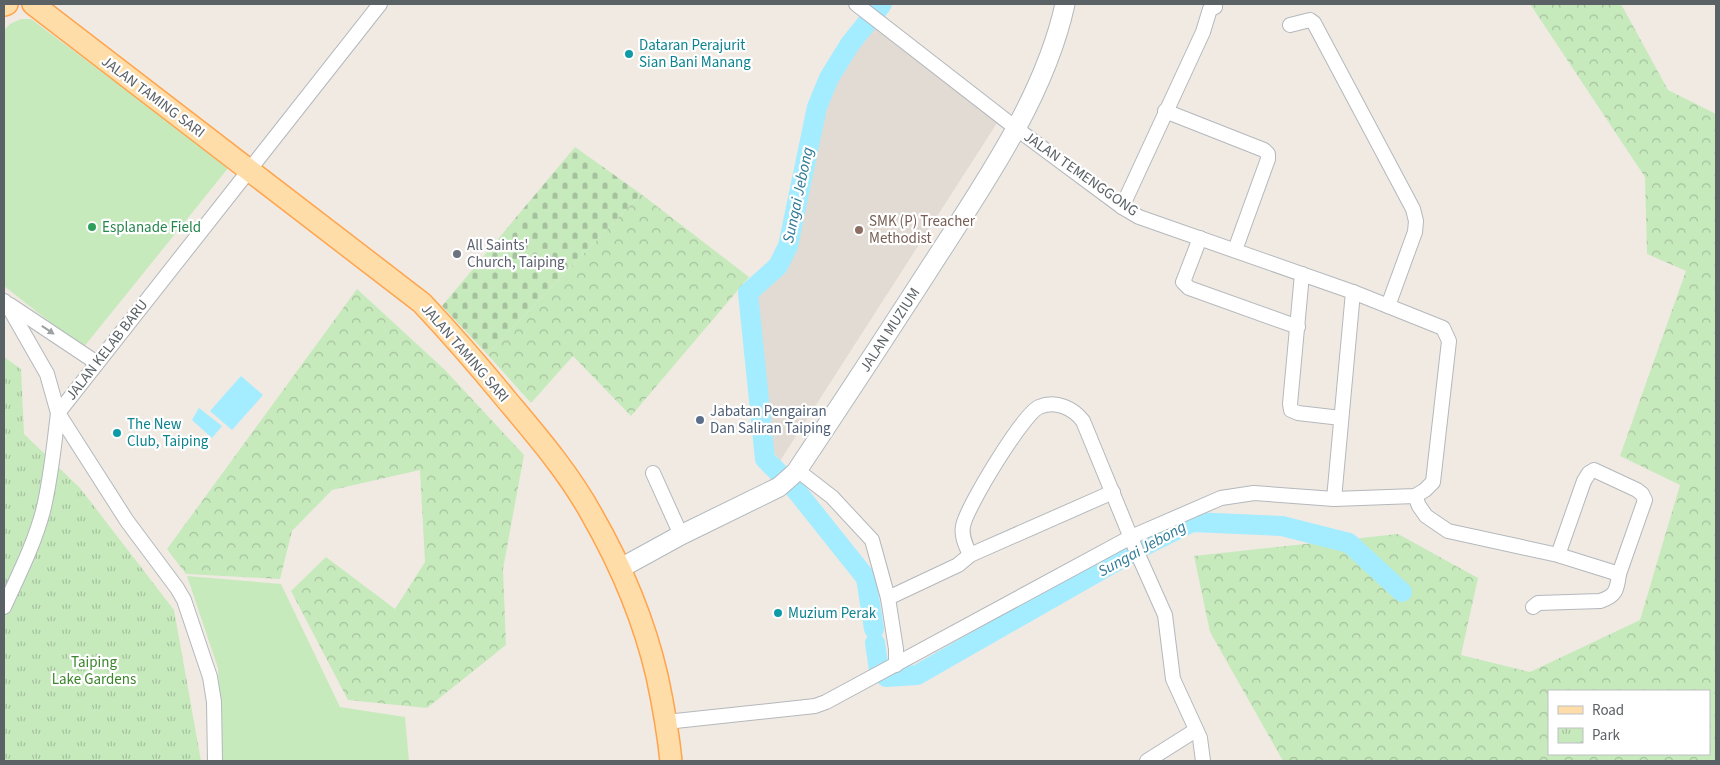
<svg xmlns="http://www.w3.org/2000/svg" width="1720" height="765" viewBox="0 0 1720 765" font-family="'Source Sans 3',sans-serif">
	<defs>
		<pattern id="forest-crowns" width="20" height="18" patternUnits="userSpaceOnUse" patternTransform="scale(1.25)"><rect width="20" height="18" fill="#c7eabd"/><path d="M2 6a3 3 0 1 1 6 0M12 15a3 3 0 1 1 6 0" fill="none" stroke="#a5c19d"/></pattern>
		<pattern id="cemetery-stones" width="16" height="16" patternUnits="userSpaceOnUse" patternTransform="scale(1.25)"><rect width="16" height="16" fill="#c7eabd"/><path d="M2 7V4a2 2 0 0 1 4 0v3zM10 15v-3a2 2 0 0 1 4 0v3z" fill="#a5c19d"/></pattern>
		<pattern id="park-tufts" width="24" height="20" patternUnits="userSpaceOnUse" patternTransform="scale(1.25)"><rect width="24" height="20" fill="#c7eabd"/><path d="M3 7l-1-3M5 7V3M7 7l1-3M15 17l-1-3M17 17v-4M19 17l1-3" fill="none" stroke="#a5c19d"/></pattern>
	</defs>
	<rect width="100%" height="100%" fill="#f0eae3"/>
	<path fill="#e2dbd4" d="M 867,22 L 997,123 L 780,461 L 767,443 L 748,293 L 778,266 L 801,195 L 817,107 L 839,62 Z"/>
	<g fill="#c7eabd">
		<path d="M 21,19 L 31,19 L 229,167 L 83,348 L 4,286 L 4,30 L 10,24 Z"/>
		<path d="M 187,576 L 281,584 L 340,707 L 405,717 L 409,761 L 222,761 L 218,668 Z"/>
	</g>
	<g fill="url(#forest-crowns)" fill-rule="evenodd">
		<path d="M 1530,4 L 1621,4 L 1668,90 L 1716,114 L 1716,761 L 1283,761 L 1210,632 L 1194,556 L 1398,534 L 1478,578 L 1461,655 L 1530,672 L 1640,620 L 1680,485 L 1620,456 L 1686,271 L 1647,254 L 1645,177 ZM 1549,691 L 1709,691 L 1709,754 L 1549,754 Z"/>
		<path d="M 641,194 L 749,277 L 631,416 L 573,356 L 531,403 L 487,354 Z"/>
		<path d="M 357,289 L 445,370 L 524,455 L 503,569 L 506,645 L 427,708 L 348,700 L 291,591 L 326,557 L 395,609 L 425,562 L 420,470 L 332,490 L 292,531 L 280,579 L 186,574 L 167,549 Z"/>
	</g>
	<path fill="url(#cemetery-stones)" d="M 575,147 L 641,194 L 487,354 L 442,306 Z"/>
	<path fill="url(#park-tufts)" d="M 4,357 L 21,369 L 24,434 L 80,488 L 174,610 L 201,761 L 4,761 Z"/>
	<g fill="#a4ecff">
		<path d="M 241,376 L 263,395 L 232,430 L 210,411 Z"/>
		<path d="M 199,408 L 222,426 L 212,438 L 192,420 Z"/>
	</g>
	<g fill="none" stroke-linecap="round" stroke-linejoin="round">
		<g stroke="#a4ecff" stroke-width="20">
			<path d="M 781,475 L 765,459 L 748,293 L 778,266 L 788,246 L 817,107 L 829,78 L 850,44 L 882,4"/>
			<path d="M 791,484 L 866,578 L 874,629"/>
			<path d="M 875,643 L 879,670"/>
			<path d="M 886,677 L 917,675 L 1136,550 L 1192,522 L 1282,526 L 1349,543 L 1402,592"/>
		</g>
		<g stroke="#b4b8bc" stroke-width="16">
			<g id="street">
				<path d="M 1290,25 L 1310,20 L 1314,23 L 1413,209 L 1416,221 L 1415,232 L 1388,306"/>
				<path d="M 1165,111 L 1264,150 L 1268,154 L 1268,159 L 1235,250"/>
				<path d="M 1122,207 L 1203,32 L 1210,9 L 1215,7"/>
				<path d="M 1200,238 L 1185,277 L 1183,282 L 1189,288 L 1298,327"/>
				<path d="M 1302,274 L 1290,404 L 1291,410 L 1298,413 L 1341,418"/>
				<path d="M 4,301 L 7,304 L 47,374 L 58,413 L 127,521 L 177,588 L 184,600 L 210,677 L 214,702 L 215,761"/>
				<path d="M 10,305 L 97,363"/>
				<path d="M 58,413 L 380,4"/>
				<path d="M 797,470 L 832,497 L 872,540 L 888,598 L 896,649 L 896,665"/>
				<path d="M 653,473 L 681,535"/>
				<path d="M 1415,496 L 1419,506 L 1426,516 L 1448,531 L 1558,555 L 1619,574 L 1645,500 L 1642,494 L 1637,490 L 1594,470 L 1589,473 L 1584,481 L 1558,555"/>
				<path d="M 1334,499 L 1353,292"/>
				<path d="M 970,555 C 966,546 961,536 963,526 C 966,508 1023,414 1039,407 C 1056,400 1073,408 1083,421 L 1136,550 L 1165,615 L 1173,679 L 1200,738 L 1203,761"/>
				<path d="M 888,598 L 958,565 L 970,555 L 1113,492"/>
				<path d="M 4,607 C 18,576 34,545 43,511 C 51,479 54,445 58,413"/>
				<path d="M 1533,607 L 1538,603 L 1600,601 C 1616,596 1617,590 1619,574"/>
				<path d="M 666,722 L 815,706 L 826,702 L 1131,537 L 1221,498 L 1254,493 L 1334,499 L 1415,496 L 1425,490 L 1433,482 L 1449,341 L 1443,328 L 1353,292 L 1139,217 L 1122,207 L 1017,129 L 856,4"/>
				<path d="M 1147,761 L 1196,730"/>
			</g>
		</g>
		<g stroke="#b2b9bd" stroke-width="21">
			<path id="secondary" d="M 619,569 L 681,535 L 779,487 L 796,472 C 842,403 888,333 933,263 C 984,184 1045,96 1065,4"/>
		</g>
		<g stroke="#ffa44d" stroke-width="24">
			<g id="primary">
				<path d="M 33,4 L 422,303 C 451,334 479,366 506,399 C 537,436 569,473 592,515 C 620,564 644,620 657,676 C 663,704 668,732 671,761"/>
				<path d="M 4,5 L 7,4"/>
			</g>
		</g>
		<use href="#street" stroke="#fff" stroke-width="14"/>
		<use href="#secondary" stroke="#fff" stroke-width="19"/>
		<use href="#primary" stroke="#ffdda9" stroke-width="21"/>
	</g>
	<defs><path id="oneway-solid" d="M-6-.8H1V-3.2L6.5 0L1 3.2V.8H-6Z" transform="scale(1.25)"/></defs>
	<use fill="#9da1a3" href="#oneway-solid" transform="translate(48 330) rotate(34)"/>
	<g fill="#0f9aa8" stroke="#fff" stroke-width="2">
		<circle cx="629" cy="54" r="5"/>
		<circle cx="117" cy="433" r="5"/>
		<circle cx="778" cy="613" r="5"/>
	</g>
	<circle fill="#2e9e5b" stroke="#fff" stroke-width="2" cx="92" cy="227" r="5"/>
	<circle fill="#8d6e63" stroke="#fff" stroke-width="2" cx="859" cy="230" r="5"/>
	<circle fill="#6b7280" stroke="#fff" stroke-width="2" cx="457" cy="254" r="5"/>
	<circle fill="#5c6f8a" stroke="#fff" stroke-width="2" cx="700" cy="420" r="5"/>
	<g text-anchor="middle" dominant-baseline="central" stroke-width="4.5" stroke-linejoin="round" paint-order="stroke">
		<g font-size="15" fill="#0d838f" stroke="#fff" text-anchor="start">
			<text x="639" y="45">Dataran Perajurit<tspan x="639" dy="17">Sian Bani Manang</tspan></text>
			<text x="127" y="424">The New<tspan x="127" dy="17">Club, Taiping</tspan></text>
			<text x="788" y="613">Muzium Perak</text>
		</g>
		<g font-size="15" fill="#5b6266" stroke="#fff">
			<text transform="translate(153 97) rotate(37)">JALAN TAMING SARI</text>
			<text transform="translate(1081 174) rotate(35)">JALAN TEMENGGONG</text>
			<text transform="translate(890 330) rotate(-57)">JALAN MUZIUM</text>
			<text transform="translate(107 350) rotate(-52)">JALAN KELAB BARU</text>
			<text transform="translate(465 353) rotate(49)">JALAN TAMING SARI</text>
		</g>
		<g font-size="15" fill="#785e54" stroke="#fff" text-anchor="start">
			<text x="869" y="221">SMK (P) Treacher<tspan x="869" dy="17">Methodist</tspan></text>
		</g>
		<g font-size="15" fill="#27864d" stroke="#fff" text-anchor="start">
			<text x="102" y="227">Esplanade Field</text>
		</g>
		<g font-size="15" fill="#5b616d" stroke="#fff" text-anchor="start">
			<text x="467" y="245">All Saints'<tspan x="467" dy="17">Church, Taiping</tspan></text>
		</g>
		<g font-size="15" fill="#4e5e75" stroke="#fff" text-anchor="start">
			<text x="710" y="411">Jabatan Pengairan<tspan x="710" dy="17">Dan Saliran Taiping</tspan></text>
		</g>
		<g font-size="15" fill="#3b852b" stroke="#fff">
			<text x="94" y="662">Taiping<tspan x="94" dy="17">Lake Gardens</tspan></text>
		</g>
		<g font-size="16" font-style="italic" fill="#2d7997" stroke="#fff">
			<text transform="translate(798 195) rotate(-78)">Sungai Jebong</text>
			<text transform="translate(1142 549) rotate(-29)">Sungai Jebong</text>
		</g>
	</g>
	<rect width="1720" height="765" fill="none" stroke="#5b6266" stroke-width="10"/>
	<rect x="1548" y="690" width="162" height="65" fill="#ffffff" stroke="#bdc0c2"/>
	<rect x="1558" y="706" width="25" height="8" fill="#ffdda9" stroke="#bdc0c2"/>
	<text x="1592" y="715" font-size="15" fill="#5b6266">Road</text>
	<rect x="1558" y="728" width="25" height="15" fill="url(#park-tufts)" stroke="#bdc0c2"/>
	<text x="1592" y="740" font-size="15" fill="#5b6266">Park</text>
</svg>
